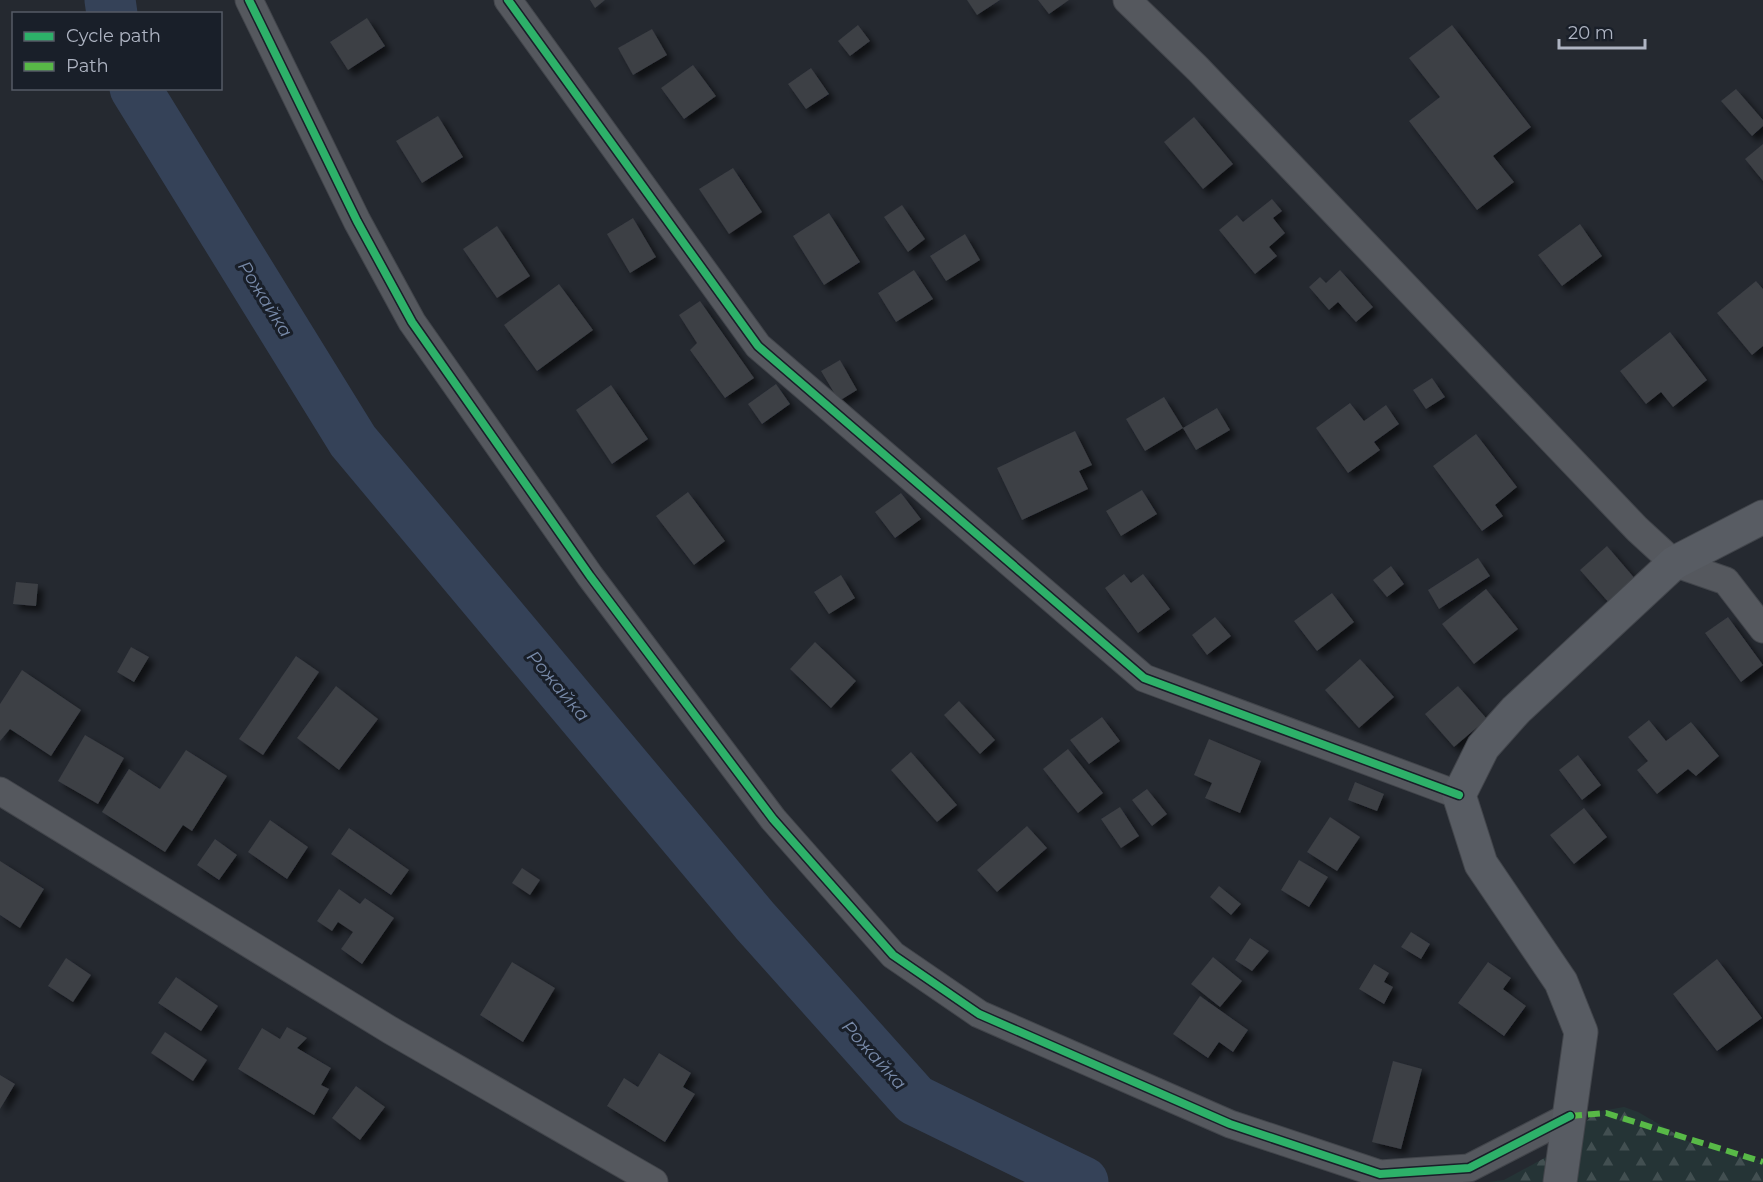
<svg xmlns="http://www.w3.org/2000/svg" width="1763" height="1182" viewBox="0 0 1763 1182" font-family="Montserrat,sans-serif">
	<defs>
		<pattern id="forest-firs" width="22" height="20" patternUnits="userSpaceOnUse" patternTransform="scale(1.5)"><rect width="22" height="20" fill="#253436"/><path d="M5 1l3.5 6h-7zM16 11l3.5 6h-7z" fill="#424f51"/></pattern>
		<filter id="shadow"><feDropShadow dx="5.5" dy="5.5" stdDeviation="3" flood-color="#0009"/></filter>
	</defs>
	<rect width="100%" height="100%" fill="#252930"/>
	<path fill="url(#forest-firs)" d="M 1624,1107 L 1638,1112 L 1693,1144 L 1763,1161 L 1763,1182 L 1489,1182 L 1504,1180 L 1550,1155 L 1596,1112 Z"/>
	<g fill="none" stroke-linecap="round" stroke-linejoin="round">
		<g stroke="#354258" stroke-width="51">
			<path d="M 110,0 L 112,14"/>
			<path d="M 135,88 L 353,441 L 755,921 L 915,1100 L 1083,1182"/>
		</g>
	</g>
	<g fill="#3c3f45" filter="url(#shadow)">
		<path d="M 590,0 L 605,0 L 595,8 Z"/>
		<path d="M 967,0 L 1000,0 L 977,15 Z"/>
		<path d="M 1038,0 L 1069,0 L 1049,14 Z"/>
		<path d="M 367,18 L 385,46 L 348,70 L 330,42 Z"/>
		<path d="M 858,25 L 870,41 L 850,56 L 838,41 Z"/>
		<path d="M 1452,25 L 1531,127 L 1493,156 L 1514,182 L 1477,210 L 1409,121 L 1440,97 L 1409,58 Z"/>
		<path d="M 652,29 L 667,55 L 633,75 L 618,48 Z"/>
		<path d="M 693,65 L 716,96 L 684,119 L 661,88 Z"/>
		<path d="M 811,68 L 829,94 L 806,109 L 788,84 Z"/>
		<path d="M 1736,89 L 1763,120 L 1763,126 L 1752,136 L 1721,101 Z"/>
		<path d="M 438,116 L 463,157 L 422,183 L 396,141 Z"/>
		<path d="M 1194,117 L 1233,164 L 1203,189 L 1164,142 Z"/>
		<path d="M 1763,144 L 1763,181 L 1745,159 Z"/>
		<path d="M 733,168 L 762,212 L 729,234 L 699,189 Z"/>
		<path d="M 1272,199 L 1282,211 L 1273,218 L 1285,233 L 1269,247 L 1277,256 L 1255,274 L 1219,230 L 1237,215 L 1243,222 Z"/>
		<path d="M 902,205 L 925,239 L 908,252 L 884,217 Z"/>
		<path d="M 829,213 L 860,262 L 824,285 L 793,236 Z"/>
		<path d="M 633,218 L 656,257 L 630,273 L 607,234 Z"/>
		<path d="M 1580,224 L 1602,256 L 1562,286 L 1538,255 Z"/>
		<path d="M 497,226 L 530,276 L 497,298 L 463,249 Z"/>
		<path d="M 965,234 L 980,260 L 946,281 L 930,256 Z"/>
		<path d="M 914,270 L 933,299 L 896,322 L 878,293 Z"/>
		<path d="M 1340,270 L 1373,307 L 1356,322 L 1338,302 L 1329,310 L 1309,287 L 1320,277 L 1326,283 Z"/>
		<path d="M 1756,281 L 1763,289 L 1763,346 L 1752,355 L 1717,313 Z"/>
		<path d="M 559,284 L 593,330 L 537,371 L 504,325 Z"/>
		<path d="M 700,301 L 754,378 L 725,398 L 690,350 L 697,343 L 679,315 Z"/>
		<path d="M 1670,332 L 1707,380 L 1673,407 L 1661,392 L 1646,404 L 1620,371 Z"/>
		<path d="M 840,360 L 857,390 L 839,401 L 821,371 Z"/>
		<path d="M 1432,378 L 1445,397 L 1426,409 L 1413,390 Z"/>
		<path d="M 776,384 L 790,404 L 762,424 L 748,404 Z"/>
		<path d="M 611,385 L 648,439 L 612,464 L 576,410 Z"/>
		<path d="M 1164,397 L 1183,428 L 1217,408 L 1230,430 L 1196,450 L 1183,428 L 1145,451 L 1126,419 Z"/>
		<path d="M 1350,403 L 1364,421 L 1386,405 L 1399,424 L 1374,442 L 1380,450 L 1348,473 L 1316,428 Z"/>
		<path d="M 1075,431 L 1092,465 L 1079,471 L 1088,489 L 1022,520 L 997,468 Z"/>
		<path d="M 1476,434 L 1517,487 L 1495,505 L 1503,516 L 1482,531 L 1433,466 Z"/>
		<path d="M 1142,490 L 1157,514 L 1121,536 L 1106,511 Z"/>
		<path d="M 688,492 L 725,541 L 694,565 L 656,516 Z"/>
		<path d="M 901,493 L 921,519 L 895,538 L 875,512 Z"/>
		<path d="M 1607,546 L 1637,581 L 1610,604 L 1580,570 Z"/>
		<path d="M 1478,558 L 1490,576 L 1439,609 L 1428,590 Z"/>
		<path d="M 1391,566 L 1404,584 L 1387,597 L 1373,580 Z"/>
		<path d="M 1124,574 L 1131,583 L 1143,574 L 1170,609 L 1138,633 L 1105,588 Z"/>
		<path d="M 841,575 L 855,598 L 829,614 L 814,592 Z"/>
		<path d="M 16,582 L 38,584 L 36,606 L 13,604 Z"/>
		<path d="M 1486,589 L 1518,629 L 1474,664 L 1442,624 Z"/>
		<path d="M 1332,593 L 1354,622 L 1317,651 L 1294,621 Z"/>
		<path d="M 1215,617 L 1231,636 L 1207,655 L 1192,635 Z"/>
		<path d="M 1728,617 L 1763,665 L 1741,682 L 1705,633 Z"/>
		<path d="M 815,642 L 856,681 L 831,708 L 790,669 Z"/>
		<path d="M 131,647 L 149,657 L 134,682 L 117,672 Z"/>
		<path d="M 296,656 L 319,672 L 263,755 L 239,739 Z"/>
		<path d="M 1360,659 L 1394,697 L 1359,728 L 1325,690 Z"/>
		<path d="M 22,670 L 81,710 L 51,756 L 10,729 L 0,741 L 0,704 Z"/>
		<path d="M 336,686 L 378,719 L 339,770 L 297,738 Z"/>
		<path d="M 1458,686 L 1487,719 L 1454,747 L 1425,714 Z"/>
		<path d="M 959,701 L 995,740 L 980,754 L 944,715 Z"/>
		<path d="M 1102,717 L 1120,741 L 1089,764 L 1070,740 Z"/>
		<path d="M 1649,720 L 1666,741 L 1691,722 L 1719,756 L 1696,776 L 1688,769 L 1657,794 L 1637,770 L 1648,761 L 1628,737 Z"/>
		<path d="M 85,735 L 124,758 L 98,804 L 58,781 Z"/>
		<path d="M 1209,739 L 1261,761 L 1240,813 L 1205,798 L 1212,783 L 1194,775 Z"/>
		<path d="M 1068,749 L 1103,793 L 1078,813 L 1043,769 Z"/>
		<path d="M 186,750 L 227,776 L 192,831 L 183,825 L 165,852 L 102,812 L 129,769 L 160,789 Z"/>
		<path d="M 911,752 L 957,805 L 937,822 L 891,770 Z"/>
		<path d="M 1578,755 L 1601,785 L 1582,800 L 1559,770 Z"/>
		<path d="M 1355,782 L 1384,794 L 1377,811 L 1348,800 Z"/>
		<path d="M 1147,789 L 1167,814 L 1152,826 L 1132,800 Z"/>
		<path d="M 1120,807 L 1139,836 L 1121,848 L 1101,819 Z"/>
		<path d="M 1584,808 L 1607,837 L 1574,864 L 1550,835 Z"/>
		<path d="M 1330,817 L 1360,837 L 1337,871 L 1307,852 Z"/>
		<path d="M 270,820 L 308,847 L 287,879 L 248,852 Z"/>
		<path d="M 1027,826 L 1047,848 L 997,892 L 977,870 Z"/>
		<path d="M 349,828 L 409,870 L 391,895 L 331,854 Z"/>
		<path d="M 215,839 L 237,855 L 219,880 L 197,865 Z"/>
		<path d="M 1299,860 L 1328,877 L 1309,907 L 1281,890 Z"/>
		<path d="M 0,861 L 44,889 L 20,928 L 0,915 Z"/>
		<path d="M 522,868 L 540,880 L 530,895 L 512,883 Z"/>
		<path d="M 1219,886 L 1241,904 L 1231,915 L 1210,897 Z"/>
		<path d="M 339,889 L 360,904 L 365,898 L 394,918 L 362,964 L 341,949 L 353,932 L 338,922 L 332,931 L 317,921 Z"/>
		<path d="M 1411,932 L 1430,944 L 1421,959 L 1401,947 Z"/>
		<path d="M 1250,938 L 1269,951 L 1252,971 L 1235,960 Z"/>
		<path d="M 1213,957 L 1242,981 L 1220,1007 L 1191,984 Z"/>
		<path d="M 66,958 L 91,975 L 73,1002 L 48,986 Z"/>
		<path d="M 1717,959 L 1762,1018 L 1717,1051 L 1673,994 Z"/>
		<path d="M 512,962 L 555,988 L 523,1042 L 480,1015 Z"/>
		<path d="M 1488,962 L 1511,978 L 1503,989 L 1526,1006 L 1504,1036 L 1458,1003 Z"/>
		<path d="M 1374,964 L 1389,973 L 1384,982 L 1393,987 L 1384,1004 L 1359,989 Z"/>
		<path d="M 176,977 L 218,1006 L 201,1031 L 158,1003 Z"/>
		<path d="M 1200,996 L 1248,1030 L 1233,1052 L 1219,1042 L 1208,1058 L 1173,1034 Z"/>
		<path d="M 287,1027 L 307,1038 L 297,1048 L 331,1068 L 321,1085 L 329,1089 L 314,1115 L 238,1069 L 262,1028 L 280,1039 Z"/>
		<path d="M 165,1032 L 207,1060 L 193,1081 L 151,1053 Z"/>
		<path d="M 659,1053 L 691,1073 L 683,1087 L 695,1094 L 665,1142 L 607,1106 L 624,1078 L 638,1087 Z"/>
		<path d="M 1393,1061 L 1422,1069 L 1401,1149 L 1372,1142 Z"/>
		<path d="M 0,1075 L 15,1084 L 0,1109 Z"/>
		<path d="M 356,1086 L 385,1107 L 360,1140 L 332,1118 Z"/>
	</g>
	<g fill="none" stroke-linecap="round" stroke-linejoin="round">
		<g stroke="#42454b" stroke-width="29">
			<g id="street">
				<path d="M 249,0 L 357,221 L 412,322 L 590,576 L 773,819 L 893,955 L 979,1014 L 1230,1124 L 1380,1174 L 1469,1168 L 1570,1116"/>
				<path d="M 508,0 L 758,346 L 1144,678 L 1459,795"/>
				<path d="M 1127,0 L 1198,69 L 1637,529 L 1674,563 L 1726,581 L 1763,629"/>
				<path d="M 0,791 L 390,1030 L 654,1182"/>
			</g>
		</g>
		<g stroke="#42454b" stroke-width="35">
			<path id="secondary" d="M 1560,1182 L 1581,1032 L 1561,982 L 1481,864 L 1459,795 L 1483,747 L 1516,710 L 1674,563 L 1763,517"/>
		</g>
		<use href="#street" stroke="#55585e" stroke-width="27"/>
		<use href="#secondary" stroke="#585c63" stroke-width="33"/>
		<path stroke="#58b947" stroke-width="6" stroke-dasharray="12 6" stroke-linecap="butt" d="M 1570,1116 L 1606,1113 L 1763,1162"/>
		<g stroke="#191f29" stroke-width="11">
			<g id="cycleway">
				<path d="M 249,0 L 357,221 L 412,322 L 590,576 L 773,819 L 893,955 L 979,1014 L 1230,1124 L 1380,1174 L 1469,1168 L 1570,1116"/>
				<path d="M 508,0 L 758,346 L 1144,678 L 1459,795"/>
			</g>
		</g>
		<use href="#cycleway" stroke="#2db169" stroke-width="8"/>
	</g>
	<g text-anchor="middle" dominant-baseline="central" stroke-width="6" stroke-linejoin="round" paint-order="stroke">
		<g font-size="18" font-style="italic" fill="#788aa9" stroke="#191f29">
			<text transform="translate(265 299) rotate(58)">Рожайка</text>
			<text transform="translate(558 686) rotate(50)">Рожайка</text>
			<text transform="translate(874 1055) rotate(48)">Рожайка</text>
		</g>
	</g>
	<rect x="12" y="12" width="210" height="78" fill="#191f29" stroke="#555b66" stroke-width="1.5"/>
	<rect x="24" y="32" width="30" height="9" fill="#2db169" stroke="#555b66" stroke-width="1.5"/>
	<text x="66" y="42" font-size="18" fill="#aeb4c2">Cycle path</text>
	<rect x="24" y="62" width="30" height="9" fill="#58b947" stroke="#555b66" stroke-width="1.5"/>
	<text x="66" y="72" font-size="18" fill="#aeb4c2">Path</text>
	<path d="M1559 39v9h86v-9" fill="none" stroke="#aeb4c2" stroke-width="3"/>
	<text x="1568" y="39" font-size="18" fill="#aeb4c2" stroke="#191f29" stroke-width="4.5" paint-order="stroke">20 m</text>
</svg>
